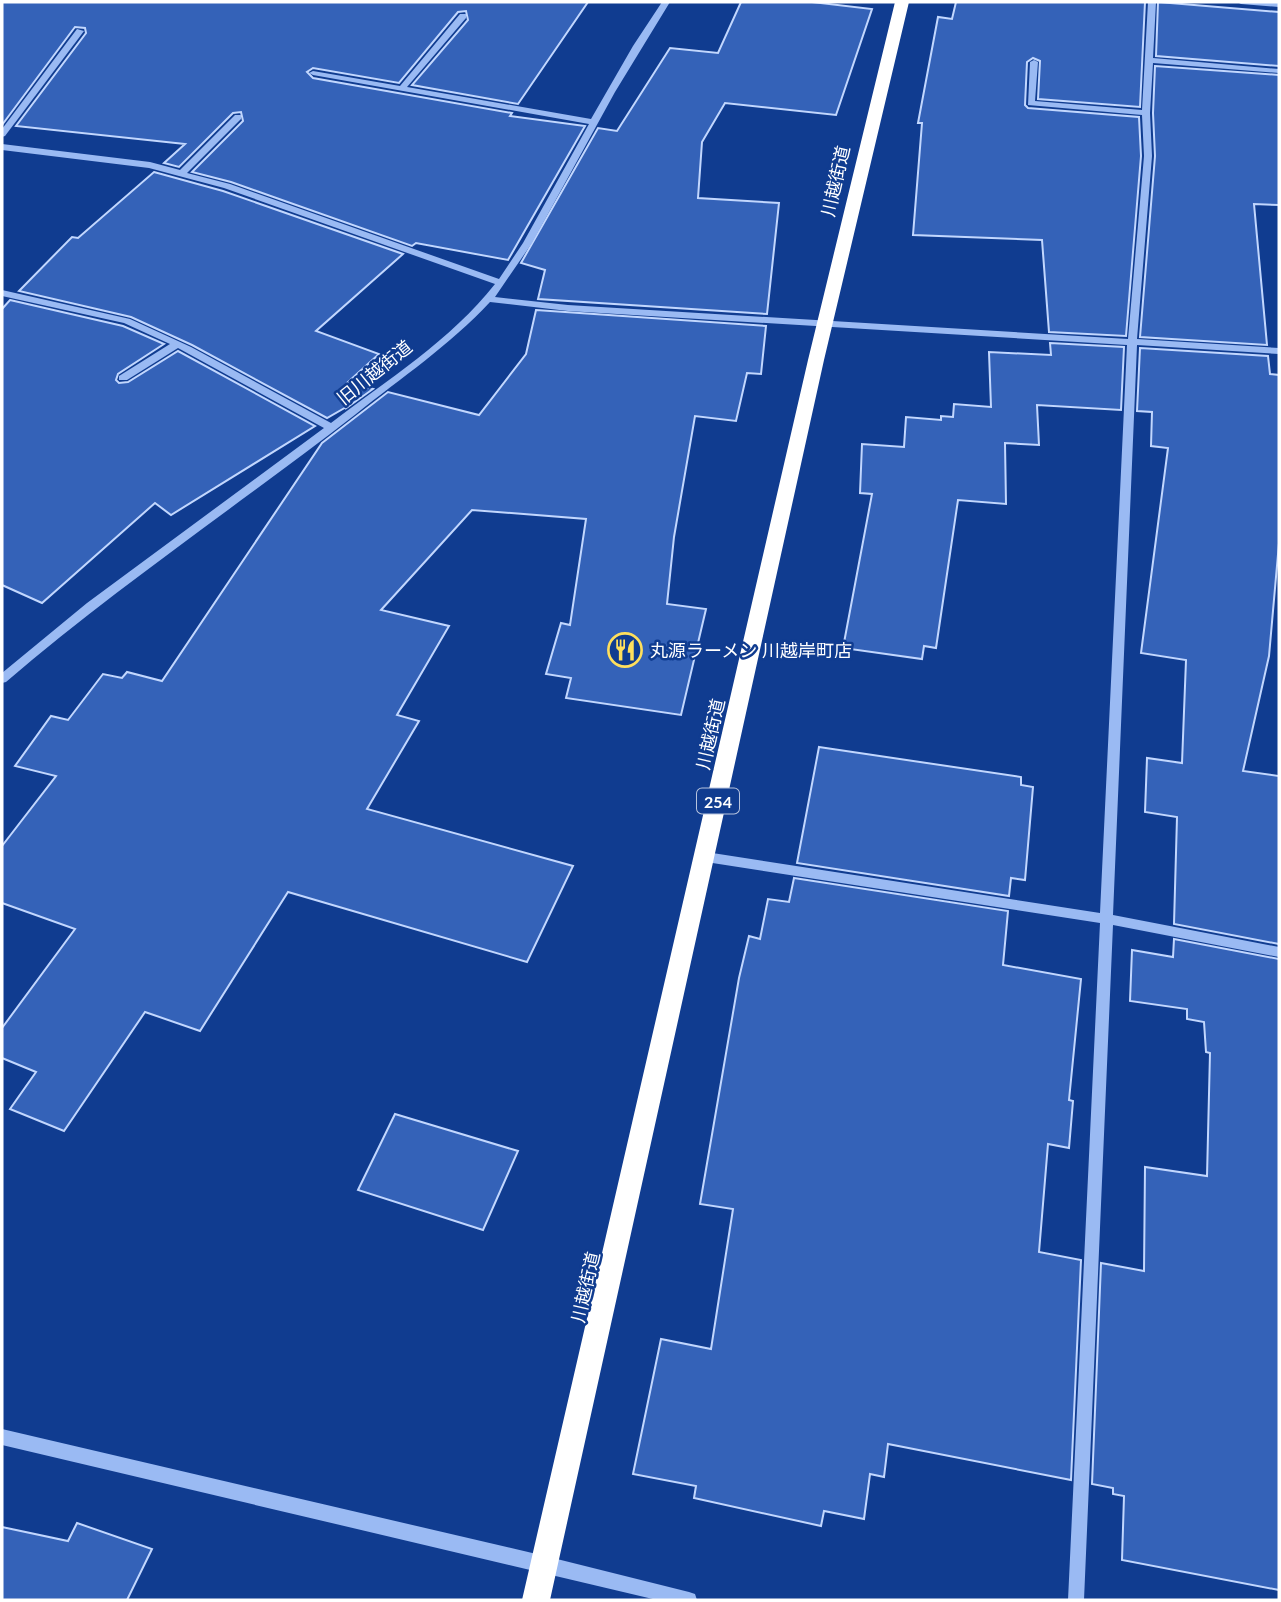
<svg xmlns="http://www.w3.org/2000/svg" width="1281" height="1602" viewBox="0 0 1281 1602" font-family="Lato,'Noto Sans JP',sans-serif">
	<rect width="100%" height="100%" fill="#103c90"/>
	<g fill="#3462b8" stroke="#c2d7fe" stroke-width="2">
		<path d="M 2,2 L 588,2 L 518,104 L 412,85 L 468,20 L 466,11 L 458,12 L 399,83 L 313,68 L 307,72 L 313,78 L 512,113 L 510,116 L 585,126 L 508,260 L 416,243 L 412,246 L 231,182 L 192,172 L 243,121 L 241,112 L 233,113 L 179,167 L 164,163 L 185,144 L 16,126 L 86,33 L 85,28 L 75,27 L 2,125 Z"/>
		<path d="M 741,2 L 812,2 L 872,9 L 836,115 L 725,103 L 702,142 L 698,198 L 779,203 L 767,314 L 538,299 L 545,270 L 521,263 L 598,128 L 617,131 L 670,48 L 718,53 Z"/>
		<path d="M 956,2 L 1145,2 L 1140,107 L 1038,99 L 1040,61 L 1033,58 L 1027,62 L 1025,105 L 1028,108 L 1139,117 L 1141,156 L 1126,336 L 1049,332 L 1042,240 L 913,235 L 922,123 L 918,123 L 938,17 L 952,19 Z"/>
		<path d="M 1158,2 L 1279,12 L 1279,66 L 1156,56 Z"/>
		<path d="M 1155,66 L 1279,75 L 1279,205 L 1254,204 L 1267,345 L 1140,337 L 1155,156 L 1153,113 Z"/>
		<path d="M 154,172 L 223,191 L 403,254 L 316,331 L 379,354 L 348,382 L 373,389 L 345,409 L 348,406 L 327,418 L 192,345 L 131,317 L 19,291 L 72,237 L 78,238 Z"/>
		<path d="M 10,300 L 123,326 L 164,344 L 118,374 L 116,380 L 119,383 L 128,382 L 178,351 L 315,426 L 171,515 L 155,503 L 42,603 L 2,585 L 2,309 Z"/>
		<path d="M 536,310 L 766,326 L 761,374 L 747,373 L 736,421 L 695,416 L 674,537 L 667,604 L 706,609 L 681,715 L 566,698 L 571,678 L 546,674 L 561,623 L 570,625 L 586,519 L 472,510 L 381,610 L 449,626 L 397,715 L 419,721 L 367,809 L 573,866 L 527,962 L 288,892 L 200,1031 L 145,1012 L 64,1131 L 10,1109 L 36,1072 L 2,1058 L 2,1028 L 75,929 L 2,903 L 2,846 L 56,776 L 15,766 L 51,716 L 68,720 L 103,674 L 122,678 L 127,672 L 162,681 L 322,443 L 388,392 L 479,415 L 526,354 Z"/>
		<path d="M 1050,343 L 1124,347 L 1121,410 L 1037,405 L 1039,445 L 1005,443 L 1006,504 L 958,500 L 936,648 L 924,646 L 922,659 L 843,648 L 872,494 L 860,493 L 862,444 L 904,447 L 906,417 L 941,420 L 941,416 L 953,417 L 954,404 L 991,407 L 989,352 L 1051,355 Z"/>
		<path d="M 1140,348 L 1268,356 L 1270,374 L 1279,375 L 1279,543 L 1269,656 L 1243,771 L 1279,776 L 1279,944 L 1174,924 L 1177,817 L 1145,812 L 1147,758 L 1182,763 L 1186,660 L 1141,653 L 1168,448 L 1151,446 L 1152,412 L 1137,411 Z"/>
		<path d="M 819,747 L 1021,777 L 1021,785 L 1033,787 L 1025,880 L 1011,878 L 1009,896 L 797,863 Z"/>
		<path d="M 794,878 L 1008,911 L 1003,965 L 1081,979 L 1069,1100 L 1073,1101 L 1069,1148 L 1048,1144 L 1039,1252 L 1081,1260 L 1071,1480 L 888,1444 L 884,1477 L 870,1474 L 864,1519 L 824,1511 L 821,1526 L 694,1498 L 696,1486 L 633,1474 L 661,1339 L 711,1349 L 733,1209 L 700,1204 L 739,978 L 749,936 L 760,939 L 768,899 L 789,902 Z"/>
		<path d="M 1174,939 L 1279,959 L 1279,1590 L 1122,1560 L 1124,1496 L 1113,1494 L 1113,1488 L 1092,1484 L 1101,1263 L 1144,1271 L 1145,1167 L 1207,1176 L 1210,1053 L 1206,1052 L 1204,1022 L 1187,1019 L 1187,1009 L 1130,1001 L 1132,950 L 1173,957 Z"/>
		<path d="M 395,1114 L 518,1151 L 483,1230 L 358,1190 Z"/>
		<path d="M 77,1523 L 152,1549 L 127,1600 L 2,1600 L 2,1527 L 68,1541 Z"/>
	</g>
	<g fill="none" stroke-linecap="round" stroke-linejoin="round">
		<g fill="#9abaf3" fill-rule="evenodd">
			<path d="M 662,2 L 670,2 L 615,92 L 532,243 L 495,297 L 568,305 L 1128,339 L 1144,156 L 1142,115 L 1028,105 L 1030,62 L 1034,60 L 1038,62 L 1035,101 L 1142,110 L 1148,2 L 1156,2 L 1153,58 L 1279,69 L 1279,73 L 1153,63 L 1150,113 L 1152,156 L 1137,339 L 1279,348 L 1279,354 L 1137,345 L 1113,915 L 1279,947 L 1279,957 L 1113,925 L 1084,1600 L 1068,1600 L 1100,923 L 706,862 L 702,860 L 700,857 L 702,854 L 706,852 L 1100,913 L 1127,345 L 568,311 L 490,302 C 450,345 401,378 356,414 C 240,504 118,586 6,682 L 2,683 L 2,673 L 87,603 L 324,428 L 178,348 L 127,380 L 119,380 L 119,376 L 170,344 L 124,323 L 2,296 L 2,290 L 130,319 L 191,347 L 331,423 C 387,380 451,340 495,284 L 224,188 L 149,168 L 2,150 L 2,144 L 150,162 L 180,170 L 235,115 L 241,115 L 241,119 L 187,173 L 230,184 L 499,279 L 523,243 L 589,124 L 313,75 L 309,73 L 313,71 L 400,86 L 460,14 L 466,14 L 466,18 L 407,87 L 591,119 L 633,46 Z"/>
			<path d="M 1237,2 L 1279,3 L 1279,7 L 1241,4 Z"/>
			<path d="M 77,29 L 84,31 L 5,136 L 2,137 L 2,129 Z"/>
			<path d="M 2,1429 L 545,1556 L 689,1592 L 695,1594 L 697,1600 L 657,1600 L 2,1445 Z"/>
		</g>
		<path fill="#fff" fill-rule="evenodd" d="M 895,2 L 909,2 L 824,360 L 550,1600 L 522,1600 L 808,360 Z"/>
	</g>
	<defs>
		<g id="restaurant-ring" transform="scale(1.75)"><circle r="9.5" fill="#103c90" stroke="#ffdf5c" stroke-width="1.5"/><path d="M-5-6h1v4h1v-4h1v4h1v-4h1v5L-1.5 .5V6h-2V.5L-5-1ZM5-6V6H3V1.5H1.5Q1.5-4 5-6Z" fill="#ffdf5c"/></g>
	</defs>
	<g fill-rule="evenodd">
		<use href="#restaurant-ring" x="625" y="650"/>
	</g>
	<g text-anchor="middle" dominant-baseline="central" stroke-width="5" stroke-linejoin="round" paint-order="stroke">
		<rect fill="#103c90" stroke="#b7c4de" stroke-width="2" x="697" y="788.5" width="42" height="25" rx="5"/>
		<g font-size="16" font-weight="bold" fill="#fff">
			<text x="718" y="801">254</text>
		</g>
		<g font-size="18" fill="#fff" stroke="#103c90">
			<text transform="translate(835 181) rotate(-77)">川越街道</text>
			<text transform="translate(374 372) rotate(-39)">旧川越街道</text>
			<text transform="translate(710 734) rotate(-77)">川越街道</text>
			<text transform="translate(585 1287) rotate(-77)">川越街道</text>
		</g>
		<g font-size="18" fill="#fff" stroke="#103c90" text-anchor="start">
			<text x="650" y="650">丸源ラーメン 川越岸町店</text>
		</g>
	</g>
	<rect width="1281" height="1602" fill="none" stroke="#ffffff" stroke-width="7"/>
</svg>
